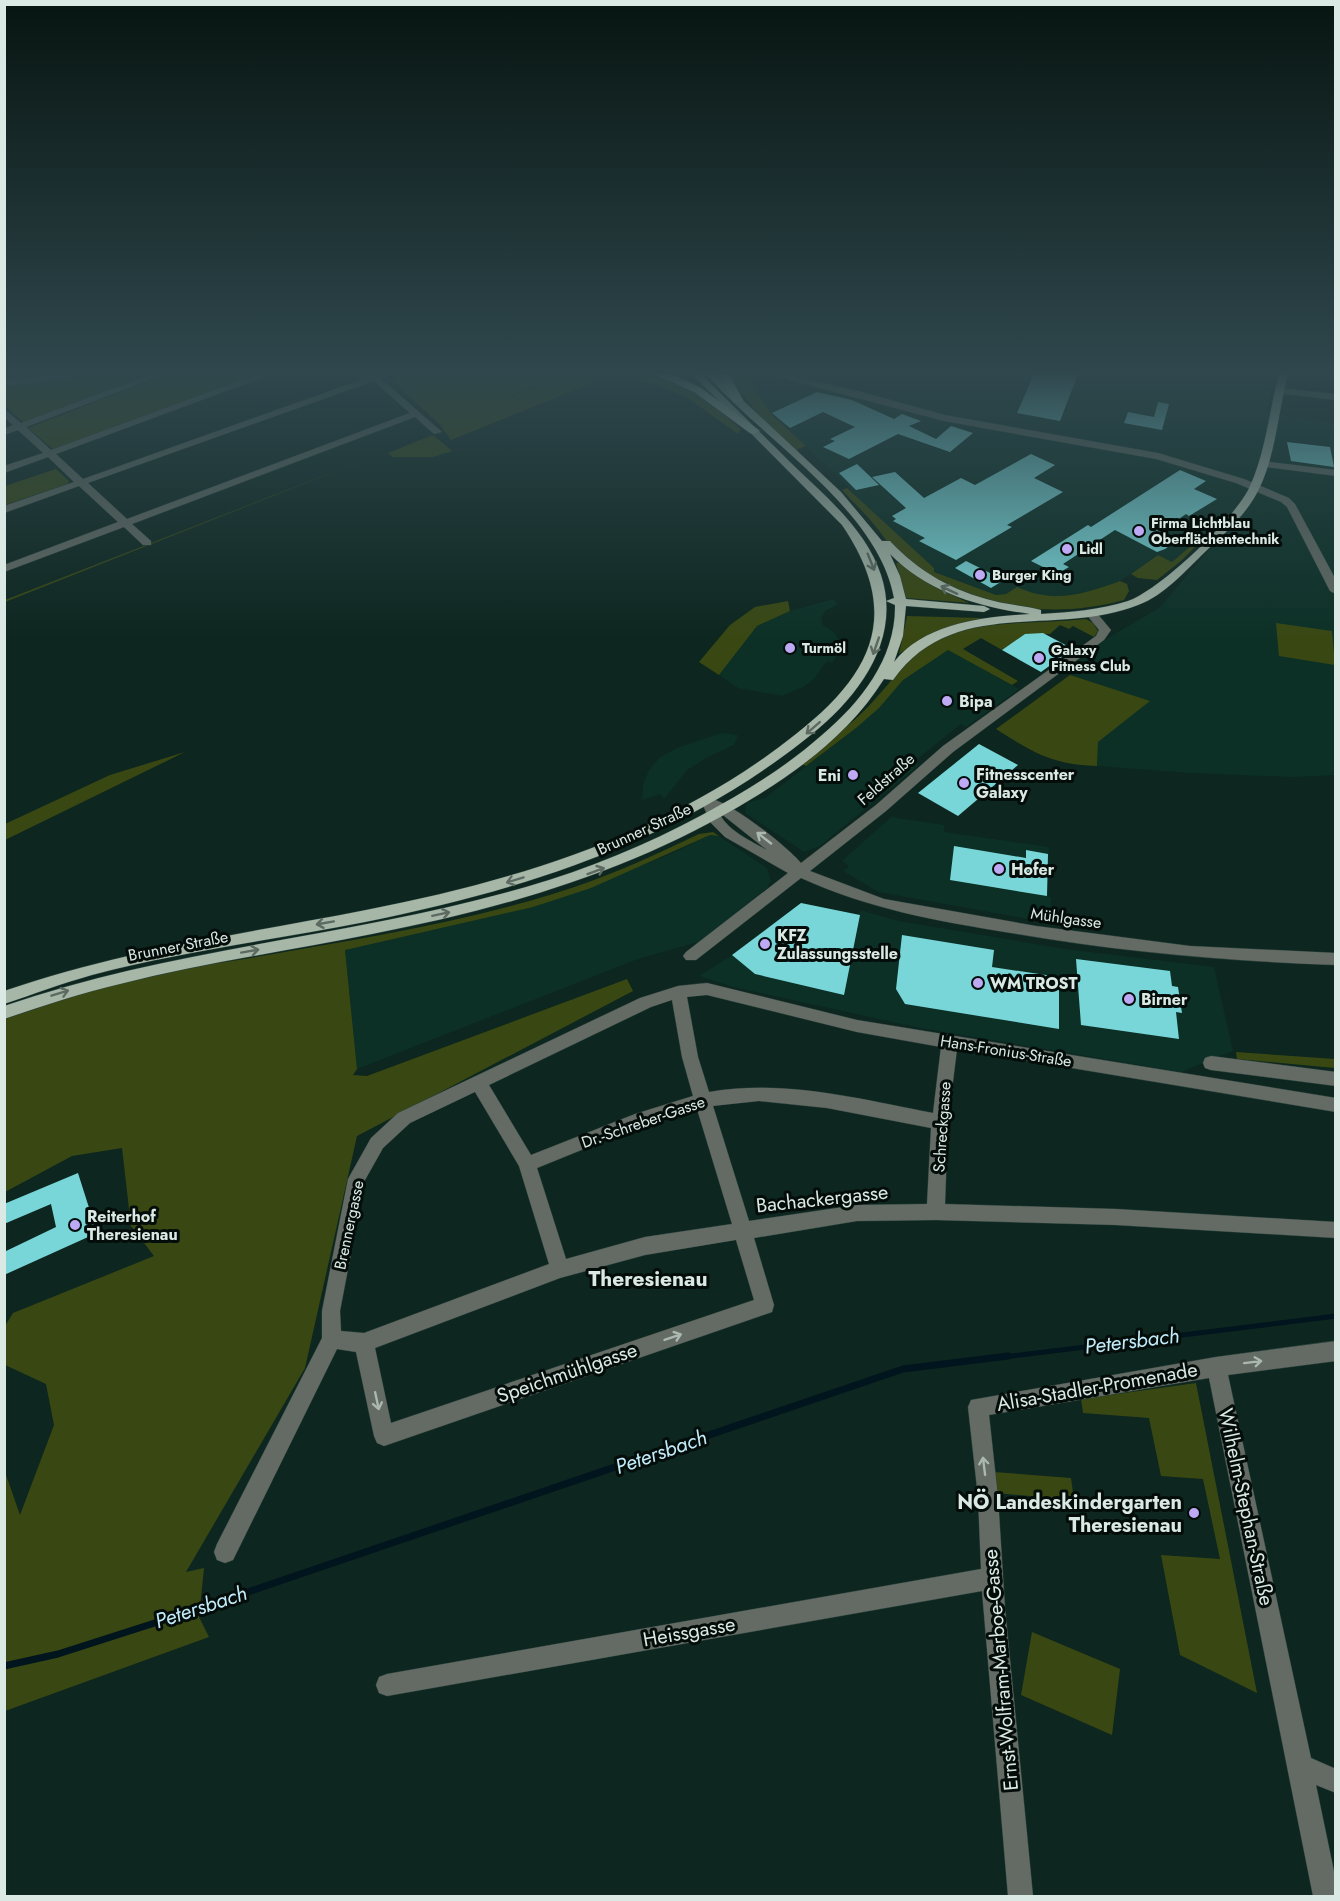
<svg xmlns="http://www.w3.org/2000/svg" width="1340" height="1901" viewBox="0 0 1340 1901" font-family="Jost,sans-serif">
	<rect width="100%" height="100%" fill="#0d261f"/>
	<g fill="#0c3026">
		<path d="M 1273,374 L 1267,413 L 1335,423 L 1335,775 L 1294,777 L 1189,773 L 1097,766 L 1098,742 L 1149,701 L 1070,675 L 1068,668 L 1111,636 L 1159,608 L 1213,545 L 1199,539 L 1172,562 L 1158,555 L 1120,581 L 1089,592 L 1062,596 L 1036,596 L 1017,588 L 1006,594 L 996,595 L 934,572 L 934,568 L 873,515 L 836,474 L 771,414 L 745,375 Z"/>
		<path d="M 833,599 L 838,604 L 825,611 L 821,619 L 823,625 L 835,633 L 839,640 L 837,647 L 842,648 L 832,663 L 827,661 L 814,679 L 805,686 L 782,696 L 738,688 L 719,675 L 757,626 L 790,611 Z"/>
		<path d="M 948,650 L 1019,689 L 966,727 L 961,724 L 915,761 L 919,765 L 820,846 L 804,852 L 745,813 L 746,803 L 765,798 L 856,728 L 903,680 Z"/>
		<path d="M 722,733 L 738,735 L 734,745 L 708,757 L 687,770 L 664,799 L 660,794 L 642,800 L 643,785 L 649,770 L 660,757 L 677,748 Z"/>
		<path d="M 891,817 L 944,825 L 944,832 L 1049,847 L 1047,896 L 1051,897 L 1050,923 L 878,892 L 843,871 L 849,866 L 842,861 Z"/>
		<path d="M 710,835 L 719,836 L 767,868 L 771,881 L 767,888 L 702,941 L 638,959 L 357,1069 L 345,949 L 533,907 L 666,856 Z"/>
		<path d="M 801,903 L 859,915 L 860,910 L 899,921 L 1065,949 L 1214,967 L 1233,1051 L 1181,1072 L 915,1027 L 733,987 L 699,976 L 732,955 Z"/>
	</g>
	<g fill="#394812">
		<path d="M 88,374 L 156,374 L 29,422 L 23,422 L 5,406 L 5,386 L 64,378 L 69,381 Z"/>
		<path d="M 167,374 L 263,374 L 54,450 L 28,428 Z"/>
		<path d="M 393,374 L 563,374 L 469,414 L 566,374 L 645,374 L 677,383 L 693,390 L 741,429 L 738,434 L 686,397 L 654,383 L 607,377 L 451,440 L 440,425 L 390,378 Z"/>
		<path d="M 745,374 L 771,414 L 806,446 L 796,450 C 770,428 747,403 728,375 Z"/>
		<path d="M 433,435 L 452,451 L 433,457 L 393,457 L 388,453 Z"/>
		<path d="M 374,456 L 5,602 L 5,600 Z"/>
		<path d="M 56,469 L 69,481 L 67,484 L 5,505 L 5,486 Z"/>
		<path d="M 847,488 L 934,568 L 934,572 L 996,595 L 1006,594 L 1017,587 C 1054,604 1084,594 1120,581 L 1127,584 L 1129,591 L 1124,600 C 1040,623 954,604 890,545 C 885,540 881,532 876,527 C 866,514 853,502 842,490 Z"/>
		<path d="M 1199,539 L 1201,541 L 1181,561 L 1157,580 L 1138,578 L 1131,574 L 1158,555 L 1172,562 Z"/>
		<path d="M 896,563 L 900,563 L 935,587 L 969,603 L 906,598 Z"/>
		<path d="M 788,601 L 790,611 L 757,626 L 719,675 L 699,662 L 730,625 L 755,607 Z"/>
		<path d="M 907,616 L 982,618 L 982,621 C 946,628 930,635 899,654 Z"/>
		<path d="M 1086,619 L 1093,623 L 1098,631 L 1094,637 L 1073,626 L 1069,629 L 1060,625 L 1050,634 L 1025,634 L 1002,650 L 981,638 L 963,649 L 1018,681 L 1012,685 L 948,650 L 903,680 L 879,708 L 856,728 L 806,766 L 802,764 C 824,745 848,727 868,707 C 899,674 919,639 967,629 C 1006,621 1047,623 1086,619 Z"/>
		<path d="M 1276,623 L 1332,631 L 1335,665 L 1279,656 Z"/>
		<path d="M 1070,675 L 1150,701 L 1098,742 L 1097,766 C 1052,765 1032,752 996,729 Z"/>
		<path d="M 185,752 L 5,840 L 5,824 L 110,775 Z"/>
		<path d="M 713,832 L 719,836 L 710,835 L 591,888 L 533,907 L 345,950 L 357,1069 L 353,1075 L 367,1076 L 627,979 L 633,991 L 357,1136 L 305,1368 L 186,1572 L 204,1568 L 199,1617 L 209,1637 L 5,1711 L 4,1469 L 20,1515 L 54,1425 L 46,1384 L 5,1365 L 5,1326 L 13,1313 L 154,1256 L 131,1226 L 122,1148 L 72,1156 L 5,1192 L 5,1019 C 50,1003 96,989 143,977 C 178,968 215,964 250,958 C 353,940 457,924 556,893 C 606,878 652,856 699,834 Z"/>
		<path d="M 1236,1052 L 1335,1059 L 1335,1068 L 1237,1059 Z"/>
		<path d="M 1196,1383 L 1257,1693 L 1180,1655 L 1161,1555 L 1220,1559 L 1203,1479 L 1161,1476 L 1149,1418 L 1083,1413 L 1081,1399 Z"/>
		<path d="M 994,1472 L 1071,1478 L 1074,1500 L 996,1493 Z"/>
		<path d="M 1032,1632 L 1120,1669 L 1112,1735 L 1021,1695 Z"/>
	</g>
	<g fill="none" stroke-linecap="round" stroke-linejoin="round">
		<path stroke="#00151d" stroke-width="5" d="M 996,1358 L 1336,1316"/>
		<path stroke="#00151d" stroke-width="7" d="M 4,1666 L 58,1654 L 189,1612 L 903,1369 L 1008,1356"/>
	</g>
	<g fill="#78d6d8">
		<path d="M 1034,374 L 1078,374 L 1060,421 L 1017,413 Z"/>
		<path d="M 817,392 L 852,400 L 894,419 L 902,414 L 921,421 L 909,426 L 936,439 L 951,426 L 973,433 L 950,452 L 898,434 L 849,459 L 823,447 L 835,441 L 830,439 L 855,427 L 823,412 L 790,428 L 772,413 Z"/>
		<path d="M 1158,402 L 1169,404 L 1162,430 L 1124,423 L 1128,412 L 1154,417 Z"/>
		<path d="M 1287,442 L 1330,447 L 1334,467 L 1291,461 Z"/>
		<path d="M 1031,454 L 1055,465 L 1034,478 L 1063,492 L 1007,525 L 1012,527 L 956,560 L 919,541 L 925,538 L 893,521 L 896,519 L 892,516 L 906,508 L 872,477 L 895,472 L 924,498 L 961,478 L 975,485 Z"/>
		<path d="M 857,464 L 879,485 L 856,490 L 839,473 Z"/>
		<path d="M 1180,470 L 1206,481 L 1194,489 L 1217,499 L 1189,516 L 1186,514 L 1157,534 L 1175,542 L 1165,549 L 1157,552 L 1115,530 L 1063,564 L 1069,567 L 1057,574 L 1031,561 L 1088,525 L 1091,527 Z"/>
		<path d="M 966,561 L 1004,580 L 991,588 L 955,568 Z"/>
		<path d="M 1043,633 L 1073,649 L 1041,672 L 1002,650 L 1025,634 Z"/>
		<path d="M 979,744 L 1018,765 L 958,816 L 918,793 Z"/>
		<path d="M 954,846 L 1026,858 L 1026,850 L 1048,854 L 1047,896 L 950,880 Z"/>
		<path d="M 801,903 L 860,915 L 844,995 L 755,974 L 732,955 Z"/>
		<path d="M 902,935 L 994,950 L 992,967 L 1059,977 L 1059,1029 L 905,1004 L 896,989 Z"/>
		<path d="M 1076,959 L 1170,971 L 1172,986 L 1178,987 L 1182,1013 L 1176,1012 L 1179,1039 L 1081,1025 Z"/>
		<path d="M 78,1173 L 97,1233 L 4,1275 L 4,1252 L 56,1227 L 51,1204 L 4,1224 L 4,1204 Z"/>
	</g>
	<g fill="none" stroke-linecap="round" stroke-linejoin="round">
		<g stroke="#2a413b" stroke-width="1">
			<g id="minor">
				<path d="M 60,374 L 75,376 L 71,379 L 4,386 L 4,380 Z"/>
				<path d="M 152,374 L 165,374 L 26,427 L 51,450 L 258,374 L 272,374 L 56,454 L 83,479 L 369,377 L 368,374 L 390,374 L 381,379 L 442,432 L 434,434 L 415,417 L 132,524 L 151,541 L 151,545 L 143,545 L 124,527 L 4,572 L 4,565 L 118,522 L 79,486 L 4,513 L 4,506 L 74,482 L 48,457 L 4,473 L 4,466 L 43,453 L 18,430 L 4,435 L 4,429 L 13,425 L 4,417 L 4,409 L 21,423 ZM 374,381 L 410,413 L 127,519 L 88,483 Z"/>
				<path d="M 766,374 L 784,374 L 858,391 L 945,415 L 1158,453 L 1244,479 L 1289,498 L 1295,504 L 1336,580 L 1336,594 L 1330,591 L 1287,507 L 1281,502 L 1236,483 L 1156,459 L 944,421 Z"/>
				<path d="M 1279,388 L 1336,394 L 1336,400 L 1276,393 L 1275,391 Z"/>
				<path d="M 1262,461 L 1336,470 L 1336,476 L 1259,466 L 1259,462 Z"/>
				<path d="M 1092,611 L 1096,612 L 1111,630 L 1104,640 L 953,752 L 886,811 L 810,871 L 884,899 L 1036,926 L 1190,946 L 1336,953 L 1336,965 C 1224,961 1121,952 1011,933 C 937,921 869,909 801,878 L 696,960 L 686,960 L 683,956 L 686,952 L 788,873 L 725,837 L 711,823 L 701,801 L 703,798 C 721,793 789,848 801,863 L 876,805 L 943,746 L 1096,636 L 1099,630 L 1086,614 ZM 719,812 L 767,850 C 751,841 726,830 719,812 Z"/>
				<path d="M 707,983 L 857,1020 L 1336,1098 L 1336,1112 L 957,1049 L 948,1122 L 945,1204 L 1116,1209 L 1336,1222 L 1336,1238 L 1116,1225 L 936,1220 L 857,1221 L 754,1238 L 774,1305 L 772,1312 L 384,1446 L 377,1443 L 374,1436 L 356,1352 L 337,1349 L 233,1560 L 225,1563 L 217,1560 L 214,1552 L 217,1544 L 322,1338 L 322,1311 L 348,1179 L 371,1138 L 398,1113 L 640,998 L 678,986 ZM 707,995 L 857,1032 L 941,1047 L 933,1113 C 859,1099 784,1079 709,1092 L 698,1057 L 687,997 ZM 672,1000 L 682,1057 L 693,1096 L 635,1114 L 531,1155 L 489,1085 L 651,1007 ZM 475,1092 L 519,1166 L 549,1264 L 364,1333 L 341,1331 L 340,1311 L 365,1180 L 383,1148 L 410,1123 ZM 759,1101 L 827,1108 L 931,1128 L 927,1204 L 857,1205 L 749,1221 L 713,1106 ZM 697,1109 L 732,1224 L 645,1237 L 566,1259 L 537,1168 L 643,1125 ZM 736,1240 L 754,1300 L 391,1423 L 375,1348 L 560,1278 L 645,1255 Z"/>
				<path d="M 1211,1056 L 1336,1072 L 1336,1086 L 1211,1070 L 1205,1068 L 1203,1063 L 1205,1058 Z"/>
				<path d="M 1336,1341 L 1336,1361 L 1228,1375 L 1311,1758 L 1336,1769 L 1336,1793 L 1316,1785 L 1336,1881 L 1336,1896 L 1313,1896 L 1209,1378 L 989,1415 L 998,1497 L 1005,1608 L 1033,1896 L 1008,1896 L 982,1591 L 387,1696 L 379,1693 L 376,1685 L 379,1677 L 387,1674 L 981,1569 L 978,1497 L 968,1407 L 971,1400 L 1216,1357 Z"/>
			</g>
		</g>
		<g stroke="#2a413b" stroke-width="1">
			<g id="major">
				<path d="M 692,374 L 701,374 C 731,404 761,433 791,463 C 825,496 866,529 881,575 C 902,639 859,696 812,734 C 681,840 528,889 365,922 C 274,940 182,951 92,975 C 63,983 34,994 4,1004 L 4,991 C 122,950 244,934 366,910 C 520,880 672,833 796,734 C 874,673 902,613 842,525 Z"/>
				<path d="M 706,374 L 715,374 L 841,492 L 882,541 L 890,541 C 919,572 953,591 994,601 C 1010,605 1026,606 1041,610 L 1041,614 C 1070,612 1100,610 1128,601 C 1160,590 1237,517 1250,486 C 1266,451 1269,411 1279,374 L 1288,374 C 1278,412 1276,454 1259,489 C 1247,514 1225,533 1206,551 C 1185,571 1165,595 1138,605 C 1054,638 954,595 893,680 L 884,679 C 852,730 804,767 753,798 C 636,870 506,908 372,934 C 288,951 203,963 120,984 C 81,993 43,1006 4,1019 L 4,1006 C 174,947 354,937 526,887 C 588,869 646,845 702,815 C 745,792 786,767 822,735 C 861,702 896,658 895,605 L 886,601 L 894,598 C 878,509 764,441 706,374 ZM 890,554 C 927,592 979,607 1030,614 C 983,617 925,623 894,662 L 903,636 L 906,606 L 984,612 L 990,609 L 984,606 L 906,599 L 900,576 Z"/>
			</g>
		</g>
		<g stroke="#2a413b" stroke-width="2">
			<g id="highway">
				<path d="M 654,374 L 672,374 L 701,388 L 760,431 L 754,434 L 750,433 L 694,392 Z"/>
				<path d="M 718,374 L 729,374 L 743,400 L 742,402 L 734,402 Z"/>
			</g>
		</g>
		<use href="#minor" fill="#636b64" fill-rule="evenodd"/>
		<use href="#major" fill="#a6b7a8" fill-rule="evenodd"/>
		<use href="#highway" fill="#c1d6c3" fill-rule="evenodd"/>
	</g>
	<defs><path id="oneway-shaft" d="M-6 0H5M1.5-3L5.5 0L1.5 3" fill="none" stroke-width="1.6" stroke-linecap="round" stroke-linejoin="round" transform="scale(1.5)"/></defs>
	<g stroke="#5d6a61">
		<use href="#oneway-shaft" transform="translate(871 562) rotate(68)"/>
		<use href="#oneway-shaft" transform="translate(949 590) rotate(-155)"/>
		<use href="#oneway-shaft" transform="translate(876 646) rotate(109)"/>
		<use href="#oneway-shaft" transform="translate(813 728) rotate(139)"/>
		<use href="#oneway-shaft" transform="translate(596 871) rotate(-20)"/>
		<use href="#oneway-shaft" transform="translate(515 880) rotate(163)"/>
		<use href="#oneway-shaft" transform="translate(441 914) rotate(-12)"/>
		<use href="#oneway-shaft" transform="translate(325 923) rotate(170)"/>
		<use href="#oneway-shaft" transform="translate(250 951) rotate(-10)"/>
		<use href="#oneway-shaft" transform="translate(60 993) rotate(-17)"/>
	</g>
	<g stroke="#abb7b1">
		<use href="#oneway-shaft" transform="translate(764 838) rotate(-142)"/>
		<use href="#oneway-shaft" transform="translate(673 1337) rotate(-19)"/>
		<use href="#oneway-shaft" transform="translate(1253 1362) rotate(-7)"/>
		<use href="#oneway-shaft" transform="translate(377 1401) rotate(78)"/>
		<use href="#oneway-shaft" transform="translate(984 1466) rotate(-97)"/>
	</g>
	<linearGradient id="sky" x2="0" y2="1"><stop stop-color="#071511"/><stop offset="0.58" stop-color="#2f474d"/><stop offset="1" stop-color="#2f474d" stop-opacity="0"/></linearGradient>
	<rect width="1340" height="641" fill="url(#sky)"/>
	<g fill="#bea9f5" stroke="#040d0a" stroke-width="2">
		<circle cx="1139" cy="531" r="6"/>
		<circle cx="1067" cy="549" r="6"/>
		<circle cx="980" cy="575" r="6"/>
		<circle cx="790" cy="648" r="6"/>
		<circle cx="1039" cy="658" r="6"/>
		<circle cx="947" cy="701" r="6"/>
		<circle cx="853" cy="775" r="6"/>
		<circle cx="964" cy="783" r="6"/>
		<circle cx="999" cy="869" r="6"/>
		<circle cx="765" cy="944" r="6"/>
		<circle cx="978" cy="983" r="6"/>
		<circle cx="1129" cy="999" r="6"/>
		<circle cx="75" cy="1225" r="6"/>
		<circle cx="1194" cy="1513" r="6"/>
	</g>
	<g text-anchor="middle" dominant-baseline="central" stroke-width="6" stroke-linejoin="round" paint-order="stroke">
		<g font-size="14" font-weight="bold" fill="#dbe9e4" stroke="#040d0a" text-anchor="start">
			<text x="1151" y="523">Firma Lichtblau<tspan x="1151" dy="16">Oberflächentechnik</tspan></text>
			<text x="1079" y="549">Lidl</text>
			<text x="992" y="575">Burger King</text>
			<text x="802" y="648">Turmöl</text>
			<text x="1051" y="650">Galaxy<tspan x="1051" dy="16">Fitness Club</tspan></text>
		</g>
		<g font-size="16" font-weight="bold" fill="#dbe9e4" stroke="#040d0a" text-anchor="start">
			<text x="959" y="701">Bipa</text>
			<text x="976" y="774">Fitnesscenter<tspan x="976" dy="18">Galaxy</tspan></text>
			<text x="841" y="775" text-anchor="end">Eni</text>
			<text x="1011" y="869">Hofer</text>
			<text x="777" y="935">KFZ<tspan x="777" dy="18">Zulassungsstelle</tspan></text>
			<text x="990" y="983">WM TROST</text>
			<text x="1141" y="999">Birner</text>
			<text x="87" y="1216">Reiterhof<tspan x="87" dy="18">Theresienau</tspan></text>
		</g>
		<g font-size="16" fill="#dbe9e4" stroke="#040d0a">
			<text transform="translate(886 779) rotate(-41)">Feldstraße</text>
			<text transform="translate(644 829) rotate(-25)">Brunner Straße</text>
			<text transform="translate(1066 918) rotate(8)">Mühlgasse</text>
			<text transform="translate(178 946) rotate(-11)">Brunner Straße</text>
			<text transform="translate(1006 1051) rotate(9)">Hans-Fronius-Straße</text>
			<text transform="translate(643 1122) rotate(-19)">Dr.-Schreber-Gasse</text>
			<text transform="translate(942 1127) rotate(-86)">Schreckgasse</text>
			<text transform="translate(349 1225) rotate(-78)">Brennergasse</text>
		</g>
		<g font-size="20" fill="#dbe9e4" stroke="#040d0a">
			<text transform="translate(822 1199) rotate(-6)">Bachackergasse</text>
			<text transform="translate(567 1373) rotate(-19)">Speichmühlgasse</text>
			<text transform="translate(1097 1387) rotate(-10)">Alisa-Stadler-Promenade</text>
			<text transform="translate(1246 1507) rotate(78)">Wilhelm-Stephan-Straße</text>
			<text transform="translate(689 1632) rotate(-10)">Heissgasse</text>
			<text transform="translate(1001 1670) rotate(-95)">Ernst-Wolfram-Marboe-Gasse</text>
		</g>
		<g font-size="20" font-weight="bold" fill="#dbe9e4" stroke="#040d0a" text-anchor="end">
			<text x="1182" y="1502">NÖ Landeskindergarten<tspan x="1182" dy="23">Theresienau</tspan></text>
		</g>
		<g font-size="21" font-weight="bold" fill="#dbe9e4" stroke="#040d0a">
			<text x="648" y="1279">Theresienau</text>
		</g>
		<g font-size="21" font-style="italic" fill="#c3ecfb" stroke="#040d0a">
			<text transform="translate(1132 1341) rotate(-7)">Petersbach</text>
			<text transform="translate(661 1452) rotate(-19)">Petersbach</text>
			<text transform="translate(201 1607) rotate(-18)">Petersbach</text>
		</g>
	</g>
	<rect width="1340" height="1901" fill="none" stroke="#dbe9e4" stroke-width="12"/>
</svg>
